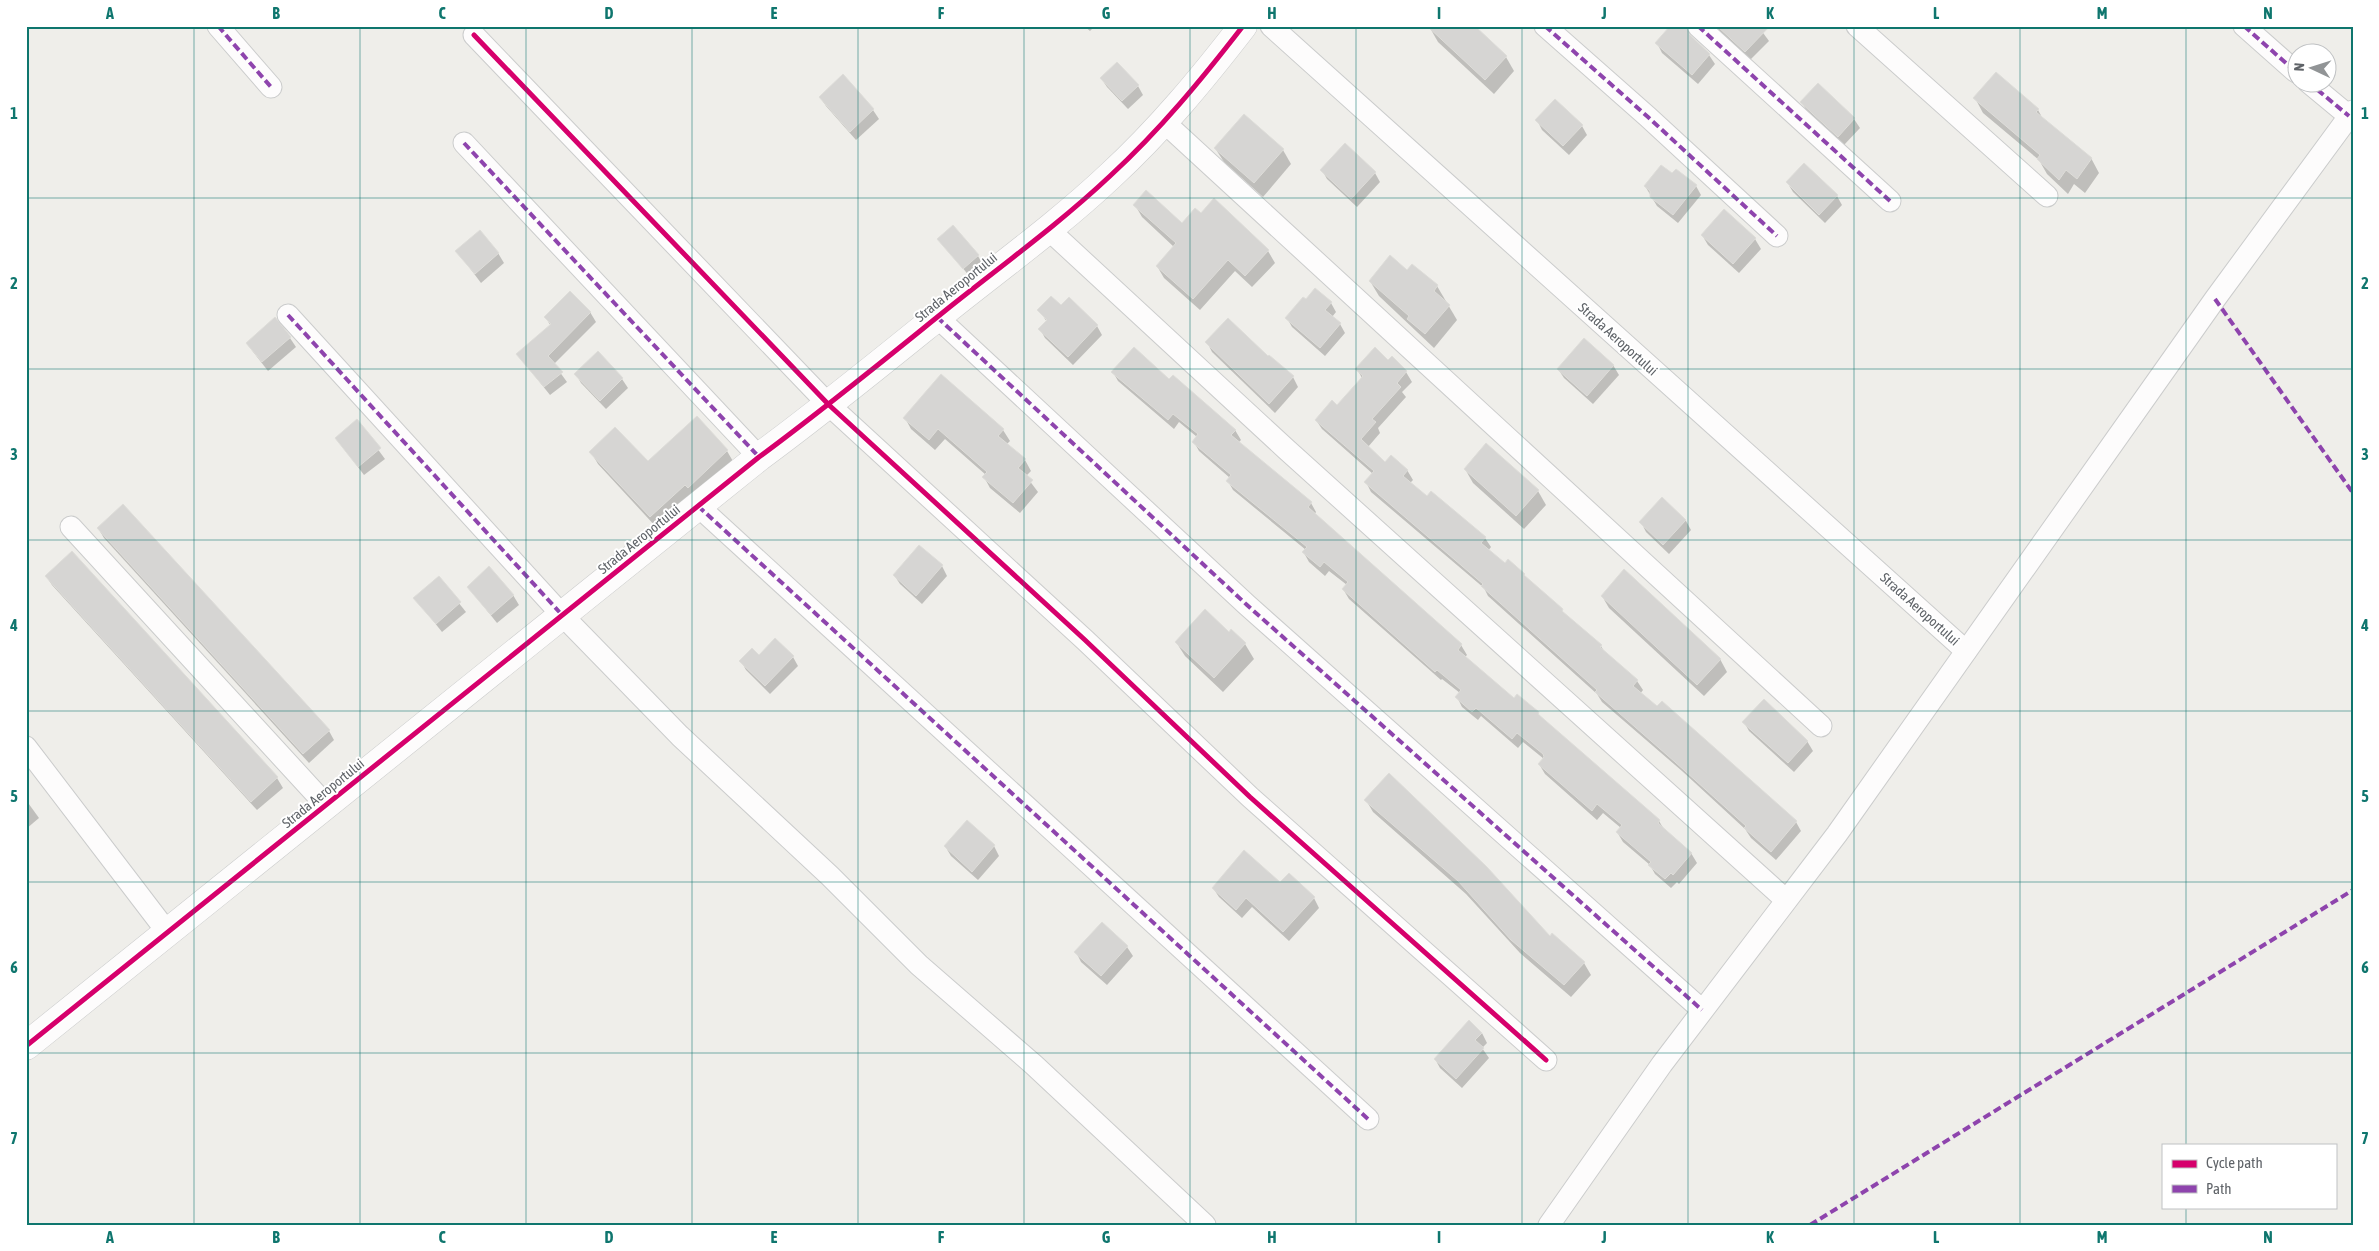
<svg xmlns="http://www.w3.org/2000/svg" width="2379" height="1251" viewBox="0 0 2379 1251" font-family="'Asap Condensed',sans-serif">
	<rect width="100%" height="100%" fill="#efeeea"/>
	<g fill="#0003">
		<path d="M 1084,26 L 1095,26 L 1090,31 Z"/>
		<path d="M 1716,26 L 1758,26 L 1769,41 L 1750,60 L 1720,32 Z"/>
		<path d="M 1430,28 L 1506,57 L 1514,71 L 1494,94 L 1438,42 Z"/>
		<path d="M 1690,38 L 1709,55 L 1715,64 L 1698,84 L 1662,53 L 1657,43 Z"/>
		<path d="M 843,76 L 873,110 L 879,119 L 856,140 L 826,106 L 820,97 Z"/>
		<path d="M 1101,78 L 1138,86 L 1143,95 L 1128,109 L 1107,87 Z"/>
		<path d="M 1975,98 L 2038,110 L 2043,119 L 2091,158 L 2099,173 L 2085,193 L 2074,184 L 2068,194 L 2047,174 L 2039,160 L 1983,113 Z"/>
		<path d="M 1802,102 L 1854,119 L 1860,128 L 1844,145 L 1807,112 Z"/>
		<path d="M 1537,120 L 1582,126 L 1587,135 L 1569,155 L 1542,130 Z"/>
		<path d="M 1215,148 L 1283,150 L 1291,164 L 1263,197 L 1224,162 Z"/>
		<path d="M 1322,170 L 1375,173 L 1380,182 L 1357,207 L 1327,179 Z"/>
		<path d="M 1672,175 L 1696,186 L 1701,195 L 1678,223 L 1657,206 L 1645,186 Z"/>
		<path d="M 1787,182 L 1837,196 L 1842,205 L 1825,223 L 1793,192 Z"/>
		<path d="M 1214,200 L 1268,251 L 1275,263 L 1252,287 L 1235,271 L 1200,310 L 1164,278 L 1157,266 L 1174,247 L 1142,217 L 1135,205 L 1182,225 L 1201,215 Z"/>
		<path d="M 1724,211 L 1755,239 L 1761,249 L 1739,273 L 1708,245 L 1702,235 Z"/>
		<path d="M 939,239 L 978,256 L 983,265 L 970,277 Z"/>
		<path d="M 457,251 L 498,253 L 504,263 L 481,283 Z"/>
		<path d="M 1407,271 L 1437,286 L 1457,320 L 1434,348 L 1379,296 L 1370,281 Z"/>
		<path d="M 1306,301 L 1331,303 L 1336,312 L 1332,317 L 1340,324 L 1345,333 L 1325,356 L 1292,327 L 1287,318 Z"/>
		<path d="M 1061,307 L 1097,326 L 1102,335 L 1073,365 L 1045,338 L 1040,329 L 1047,322 L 1039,310 Z"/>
		<path d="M 590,312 L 596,322 L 554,364 L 567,382 L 550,395 L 518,355 L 551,326 L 545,317 Z"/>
		<path d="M 290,338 L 296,347 L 268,371 L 247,344 Z"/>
		<path d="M 1207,342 L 1268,358 L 1293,377 L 1298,387 L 1275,413 L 1212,352 Z"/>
		<path d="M 598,353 L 622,379 L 628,388 L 606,409 L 581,383 L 576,374 Z"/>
		<path d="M 1392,358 L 1406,372 L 1412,382 L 1402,392 L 1406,397 L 1378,428 L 1380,433 L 1368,447 L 1385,464 L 1407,470 L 1413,480 L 1410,483 L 1427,497 L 1431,492 L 1485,538 L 1491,547 L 1488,551 L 1505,565 L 1524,575 L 1527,580 L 1562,610 L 1565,616 L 1601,646 L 1605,653 L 1637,681 L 1643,690 L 1640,694 L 1796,822 L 1801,831 L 1776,860 L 1751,838 L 1745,829 L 1682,771 L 1602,702 L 1597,694 L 1488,596 L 1484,588 L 1371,492 L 1366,482 L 1373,474 L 1322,429 L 1316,420 L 1338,407 L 1362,378 L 1357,369 L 1388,362 Z"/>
		<path d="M 1613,365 L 1619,375 L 1593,404 L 1564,378 L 1558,369 Z"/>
		<path d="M 1113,372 L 1169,381 L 1235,430 L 1241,440 L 1238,443 L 1311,503 L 1316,512 L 1314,515 L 1461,645 L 1467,655 L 1465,657 L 1514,700 L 1538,713 L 1542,719 L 1659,821 L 1665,831 L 1691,853 L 1697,863 L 1679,884 L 1677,882 L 1671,888 L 1655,874 L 1650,865 L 1623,842 L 1617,832 L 1621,828 L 1603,813 L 1597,820 L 1545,774 L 1539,764 L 1544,759 L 1523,742 L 1518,748 L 1481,716 L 1478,720 L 1462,707 L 1457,697 L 1460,693 L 1442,679 L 1441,680 L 1349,599 L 1343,589 L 1347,585 L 1329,571 L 1325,576 L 1309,562 L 1304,553 L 1306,550 L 1233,490 L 1228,481 L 1230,478 L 1199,451 L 1194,442 L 1197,437 L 1179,422 L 1174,429 L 1118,381 Z"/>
		<path d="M 942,376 L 1003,430 L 1010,441 L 1006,445 L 1025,460 L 1031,471 L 1026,476 L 1038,492 L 1020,513 L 990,488 L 984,477 L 986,475 L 945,439 L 935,450 L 911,429 L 905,418 Z"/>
		<path d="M 696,418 L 727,451 L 734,463 L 657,528 L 598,464 L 591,452 L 648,463 Z"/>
		<path d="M 357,421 L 385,459 L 364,475 L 336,438 Z"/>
		<path d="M 1465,469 L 1538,491 L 1546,505 L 1524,529 L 1473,483 Z"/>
		<path d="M 1662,499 L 1686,521 L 1691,530 L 1669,554 L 1646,532 L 1641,522 Z"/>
		<path d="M 98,528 L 329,731 L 334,740 L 309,763 L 104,538 Z"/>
		<path d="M 72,553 L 277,778 L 283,788 L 257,810 L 52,585 L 46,576 Z"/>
		<path d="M 942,566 L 947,576 L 922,604 L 900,584 L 894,575 Z"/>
		<path d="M 438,577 L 466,612 L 442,632 L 415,598 Z"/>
		<path d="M 468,587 L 513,595 L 519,605 L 497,623 Z"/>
		<path d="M 1602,596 L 1720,659 L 1727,672 L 1704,696 L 1609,608 Z"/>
		<path d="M 1231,631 L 1245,644 L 1254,659 L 1223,692 L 1185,656 L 1176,642 L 1229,634 Z"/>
		<path d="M 759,657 L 793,657 L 798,666 L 770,694 L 746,670 L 741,661 Z"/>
		<path d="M 1744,722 L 1807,741 L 1813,751 L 1794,772 L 1749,731 Z"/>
		<path d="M 26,800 L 39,818 L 26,829 Z"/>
		<path d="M 1366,800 L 1584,963 L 1591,975 L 1571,997 L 1520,953 L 1466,894 L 1373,812 Z"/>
		<path d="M 967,822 L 994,846 L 999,856 L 978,880 L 951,856 L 945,846 Z"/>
		<path d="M 1280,884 L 1314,898 L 1319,908 L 1289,941 L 1252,907 L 1242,918 L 1219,897 L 1213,888 Z"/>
		<path d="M 1127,947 L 1133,956 L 1107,985 L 1081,962 L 1076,952 Z"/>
		<path d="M 1482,1033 L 1487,1043 L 1482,1048 L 1489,1058 L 1462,1088 L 1440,1068 L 1435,1059 Z"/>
	</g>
	<g fill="#d6d5d3" stroke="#deddd9">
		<path d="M 1427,26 L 1475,26 L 1507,56 L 1485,80 Z"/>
		<path d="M 1670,26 L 1686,26 L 1690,35 L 1710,54 L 1692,75 L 1655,43 Z"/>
		<path d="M 1717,26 L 1770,26 L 1745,52 Z"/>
		<path d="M 1117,62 L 1139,85 L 1122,101 L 1100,78 Z"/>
		<path d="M 1996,72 L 2039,109 L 2036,112 L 2092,158 L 2077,179 L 2066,170 L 2059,180 L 2037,159 L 2040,155 L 1973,98 Z"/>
		<path d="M 843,74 L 874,109 L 850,132 L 819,97 Z"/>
		<path d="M 1818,83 L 1855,118 L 1838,137 L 1800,102 Z"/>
		<path d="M 1555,99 L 1583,125 L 1563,146 L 1535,120 Z"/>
		<path d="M 1244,114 L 1284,149 L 1254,183 L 1214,148 Z"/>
		<path d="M 1345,143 L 1376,172 L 1351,199 L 1320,170 Z"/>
		<path d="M 1804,163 L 1838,195 L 1819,215 L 1786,182 Z"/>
		<path d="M 1661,165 L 1672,173 L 1676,169 L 1697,185 L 1673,215 L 1650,197 L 1650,191 L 1644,186 Z"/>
		<path d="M 1146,190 L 1182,223 L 1195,208 L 1201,213 L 1214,198 L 1269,250 L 1245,276 L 1228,260 L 1193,299 L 1156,266 L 1176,243 L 1133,205 Z"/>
		<path d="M 1724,209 L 1756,238 L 1733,264 L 1701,235 Z"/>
		<path d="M 953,225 L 979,255 L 963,269 L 937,239 Z"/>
		<path d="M 480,230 L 499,253 L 475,274 L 455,251 Z"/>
		<path d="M 1390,255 L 1407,270 L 1412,264 L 1438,285 L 1434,291 L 1450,305 L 1425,334 L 1407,319 L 1409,316 L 1369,281 Z"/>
		<path d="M 1315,288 L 1332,302 L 1325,310 L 1341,323 L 1320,348 L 1285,318 L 1303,297 L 1306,299 Z"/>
		<path d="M 570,291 L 591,312 L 548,356 L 563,372 L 544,387 L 516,354 L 551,324 L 544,317 Z"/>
		<path d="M 1051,296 L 1061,305 L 1069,297 L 1098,325 L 1068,357 L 1038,329 L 1047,320 L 1037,310 Z"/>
		<path d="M 275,317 L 291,337 L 262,362 L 246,343 Z"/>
		<path d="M 1228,318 L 1268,356 L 1269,355 L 1294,376 L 1269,404 L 1205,342 Z"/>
		<path d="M 1584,338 L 1614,365 L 1587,396 L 1557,369 Z"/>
		<path d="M 1134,347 L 1169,379 L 1173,375 L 1236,430 L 1231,435 L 1312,502 L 1308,507 L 1462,644 L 1458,650 L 1514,698 L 1517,694 L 1539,712 L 1538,714 L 1660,820 L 1658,823 L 1692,853 L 1673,875 L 1671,873 L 1665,879 L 1648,865 L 1651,862 L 1616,832 L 1622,825 L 1597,804 L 1592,811 L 1538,764 L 1544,757 L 1543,754 L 1517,733 L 1512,739 L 1476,708 L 1472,712 L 1455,697 L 1461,690 L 1437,670 L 1435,672 L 1342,589 L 1348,582 L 1324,562 L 1320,567 L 1302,552 L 1307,547 L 1226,481 L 1231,475 L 1192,442 L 1198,434 L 1173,414 L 1168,420 L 1111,372 Z"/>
		<path d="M 1375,347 L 1388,360 L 1392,356 L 1407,371 L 1397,383 L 1401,387 L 1372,419 L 1376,422 L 1361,439 L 1385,462 L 1391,455 L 1408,470 L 1403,476 L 1427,496 L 1431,491 L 1486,537 L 1481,543 L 1505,563 L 1508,559 L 1525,574 L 1524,575 L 1563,609 L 1562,611 L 1602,645 L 1600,647 L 1638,680 L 1633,686 L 1657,706 L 1662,701 L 1797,821 L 1771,852 L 1744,828 L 1746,826 L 1675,762 L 1595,692 L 1597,690 L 1481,586 L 1483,584 L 1364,482 L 1374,471 L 1315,420 L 1332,400 L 1337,405 L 1363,376 L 1355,369 Z"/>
		<path d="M 598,351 L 623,378 L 600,401 L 574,374 Z"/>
		<path d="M 941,374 L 1004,429 L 998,436 L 1026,459 L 1018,468 L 1033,480 L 1013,503 L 982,477 L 987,472 L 938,429 L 929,440 L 903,418 Z"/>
		<path d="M 697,416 L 728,450 L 688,488 L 685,485 L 650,517 L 589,452 L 615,427 L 648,461 Z"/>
		<path d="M 357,419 L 381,448 L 358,467 L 335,438 Z"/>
		<path d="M 1486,443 L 1539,490 L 1516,516 L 1464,469 Z"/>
		<path d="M 1662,497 L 1686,520 L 1663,545 L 1639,522 Z"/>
		<path d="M 123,504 L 330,730 L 303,754 L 97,528 Z"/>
		<path d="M 919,545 L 943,565 L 916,596 L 893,575 Z"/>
		<path d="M 72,551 L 278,777 L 251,802 L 45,576 Z"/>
		<path d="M 489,566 L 514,595 L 491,615 L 467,587 Z"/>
		<path d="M 1624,569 L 1721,659 L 1697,685 L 1601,596 Z"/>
		<path d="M 439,576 L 461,602 L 436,624 L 413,598 Z"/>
		<path d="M 1205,609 L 1229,632 L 1231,629 L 1246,643 L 1214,678 L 1175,642 Z"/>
		<path d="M 775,638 L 794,656 L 765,686 L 739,661 L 752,648 L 759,655 Z"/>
		<path d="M 1764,699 L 1808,741 L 1788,763 L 1742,722 Z"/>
		<path d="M 1389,773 L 1487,867 L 1550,936 L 1552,933 L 1585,962 L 1564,985 L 1511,940 L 1458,881 L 1364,800 Z"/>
		<path d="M 967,820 L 995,845 L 972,872 L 944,846 Z"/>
		<path d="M 1244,850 L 1280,882 L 1289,873 L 1315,897 L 1283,932 L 1246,898 L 1236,910 L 1212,888 Z"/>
		<path d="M 1102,922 L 1128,946 L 1101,976 L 1074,952 Z"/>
		<path d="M 1469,1020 L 1482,1033 L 1475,1040 L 1484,1048 L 1456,1079 L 1434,1059 Z"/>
	</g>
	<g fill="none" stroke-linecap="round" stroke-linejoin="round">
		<g stroke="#cbcccc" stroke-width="23">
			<g id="minor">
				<path d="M 218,26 L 271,87"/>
				<path d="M 1271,26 L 1966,651"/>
				<path d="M 1545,26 L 1648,117 L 1777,236"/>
				<path d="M 1698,26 L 1890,201"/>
				<path d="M 1857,26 L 2047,196"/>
				<path d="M 2244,26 L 2296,72"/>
				<path d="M 474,35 L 829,405 L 1085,640 L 1250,797 L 1546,1060"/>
				<path d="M 2308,82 L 2349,116"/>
				<path d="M 1164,122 L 1821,726"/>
				<path d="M 464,143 L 759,457"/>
				<path d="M 1048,229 L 1286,449 L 1786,900"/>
				<path d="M 288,315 L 563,616 L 680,736 L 830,876 L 919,965 L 1034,1065 L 1205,1225"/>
				<path d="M 937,317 L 1247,605 L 1702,1010"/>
				<path d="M 698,506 L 1368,1119"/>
				<path d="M 71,527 L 326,805"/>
				<path d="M 26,747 L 168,933"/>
				<path d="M 1549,1225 L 1662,1064 L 1837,834 L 2215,299 L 2353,111"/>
			</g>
		</g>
		<g stroke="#cbcccc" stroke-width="29">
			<path id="tertiary" d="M 26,1046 L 759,457 C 823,410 884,360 946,310 C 1001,266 1059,224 1110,176 C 1160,130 1202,79 1243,26"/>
		</g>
		<use href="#minor" stroke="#fdfcfc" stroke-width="21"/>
		<use href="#tertiary" stroke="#fdfcfc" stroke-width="28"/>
		<g stroke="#8e44ad" stroke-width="4" stroke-dasharray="8 4" stroke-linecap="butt">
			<path d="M 218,26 L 271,87"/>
			<path d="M 1545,26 L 1648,117 L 1777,236"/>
			<path d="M 1698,26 L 1890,201"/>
			<path d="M 2244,26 L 2296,72"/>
			<path d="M 2308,82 L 2349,116"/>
			<path d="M 464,143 L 759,457"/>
			<path d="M 2215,299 L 2353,493"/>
			<path d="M 288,315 L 563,616"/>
			<path d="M 937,317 L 1247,605 L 1702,1010"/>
			<path d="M 698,506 L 1368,1119"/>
			<path d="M 1810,1225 L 2353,890"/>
		</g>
		<g stroke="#fff" stroke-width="8">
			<g id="cycleway">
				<path d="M 474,35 L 829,405 L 1085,640 L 1250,797 L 1546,1060"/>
				<path d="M 26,1046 L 759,457 C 823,410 884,360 946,310 C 1001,266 1059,224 1110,176 C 1160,130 1202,79 1243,26"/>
			</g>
		</g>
		<use href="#cycleway" stroke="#d6006c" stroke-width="5"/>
	</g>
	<path fill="none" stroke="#0f766e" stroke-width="1" stroke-opacity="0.55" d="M 194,26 L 194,1225M 360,26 L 360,1225M 526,26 L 526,1225M 692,26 L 692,1225M 858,26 L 858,1225M 1024,26 L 1024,1225M 1190,26 L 1190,1225M 1356,26 L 1356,1225M 1522,26 L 1522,1225M 1688,26 L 1688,1225M 1854,26 L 1854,1225M 2020,26 L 2020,1225M 2186,26 L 2186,1145M 26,198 L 2353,198M 26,369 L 2353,369M 26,540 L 2353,540M 26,711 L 2353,711M 26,882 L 2353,882M 26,1053 L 2353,1053M 2186,1207 L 2186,1225"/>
	<g text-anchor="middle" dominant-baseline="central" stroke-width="4" stroke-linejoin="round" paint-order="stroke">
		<g font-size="14" fill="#5f6368" stroke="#fff">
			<text transform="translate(956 287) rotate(-39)">Strada Aeroportului</text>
			<text transform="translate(1618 339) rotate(42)">Strada Aeroportului</text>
			<text transform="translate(639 539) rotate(-39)">Strada Aeroportului</text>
			<text transform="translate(1920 609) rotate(42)">Strada Aeroportului</text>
			<text transform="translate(323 793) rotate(-39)">Strada Aeroportului</text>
		</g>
	</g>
	<rect width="2379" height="1251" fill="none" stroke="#ffffff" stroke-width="55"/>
	<rect x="2162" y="1144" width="175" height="65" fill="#ffffff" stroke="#bfc1c3"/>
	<rect x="2172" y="1160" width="25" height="8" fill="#d6006c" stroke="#bfc1c3"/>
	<text x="2206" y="1168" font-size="15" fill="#5f6368">Cycle path</text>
	<rect x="2172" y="1185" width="25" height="8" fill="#8e44ad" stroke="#bfc1c3"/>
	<text x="2206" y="1194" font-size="15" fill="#5f6368">Path</text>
	<g transform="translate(2312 68) rotate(274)"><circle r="24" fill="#ffffff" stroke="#bfc1c3"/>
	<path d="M0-4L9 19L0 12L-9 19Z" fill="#919496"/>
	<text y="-8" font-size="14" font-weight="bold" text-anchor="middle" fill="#5f6368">N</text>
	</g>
	<rect x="28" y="28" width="2324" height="1196" fill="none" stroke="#0f766e" stroke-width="2"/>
	<g font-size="16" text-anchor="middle" font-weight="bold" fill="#0f766e">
		<text x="110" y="19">A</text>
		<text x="276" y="19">B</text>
		<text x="442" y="19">C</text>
		<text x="609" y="19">D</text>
		<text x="774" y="19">E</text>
		<text x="941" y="19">F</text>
		<text x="1106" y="19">G</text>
		<text x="1272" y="19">H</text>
		<text x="1439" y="19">I</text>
		<text x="1604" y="19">J</text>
		<text x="1770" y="19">K</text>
		<text x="1936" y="19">L</text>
		<text x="2102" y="19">M</text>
		<text x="2268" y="19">N</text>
		<text x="14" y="119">1</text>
		<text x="2365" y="119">1</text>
		<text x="14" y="289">2</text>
		<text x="2365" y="289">2</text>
		<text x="14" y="460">3</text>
		<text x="2365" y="460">3</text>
		<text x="14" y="631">4</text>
		<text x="2365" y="631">4</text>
		<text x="14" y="802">5</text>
		<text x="2365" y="802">5</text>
		<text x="14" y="973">6</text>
		<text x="2365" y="973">6</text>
		<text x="14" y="1144">7</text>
		<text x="2365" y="1144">7</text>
		<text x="110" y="1243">A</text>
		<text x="276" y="1243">B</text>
		<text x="442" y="1243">C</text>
		<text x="609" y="1243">D</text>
		<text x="774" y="1243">E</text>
		<text x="941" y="1243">F</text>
		<text x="1106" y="1243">G</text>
		<text x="1272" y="1243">H</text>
		<text x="1439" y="1243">I</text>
		<text x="1604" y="1243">J</text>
		<text x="1770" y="1243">K</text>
		<text x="1936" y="1243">L</text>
		<text x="2102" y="1243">M</text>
		<text x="2268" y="1243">N</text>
	</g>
</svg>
